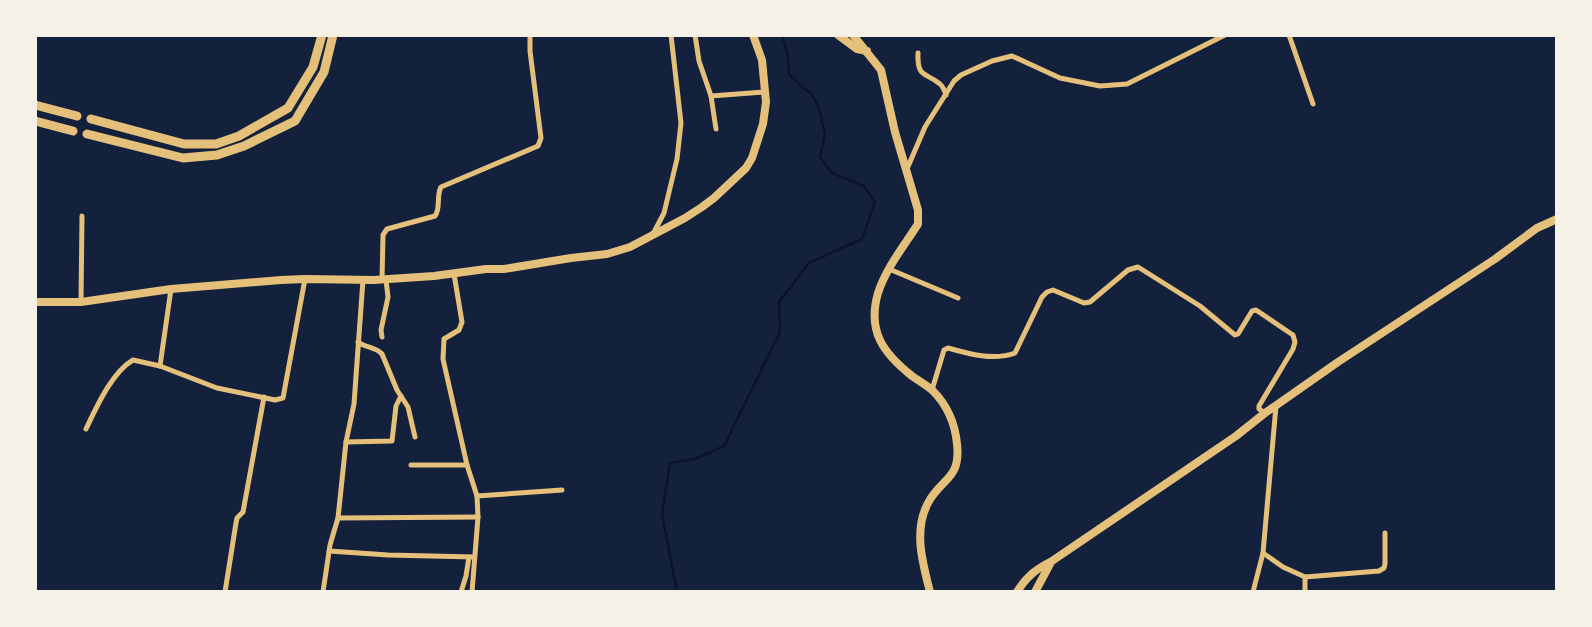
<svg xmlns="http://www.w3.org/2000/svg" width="1592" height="627" viewBox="0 0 1592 627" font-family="'Nunito Sans',sans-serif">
	<rect width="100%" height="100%" fill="#14213d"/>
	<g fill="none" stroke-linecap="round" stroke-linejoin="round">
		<path stroke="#0b132b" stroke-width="2.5" d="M 677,592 L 662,514 L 670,463 L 695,459 L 724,446 L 780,332 L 779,302 L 809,263 L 862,239 L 875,202 L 864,186 L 832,173 L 820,157 L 825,135 L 819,108 L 812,94 L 802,87 L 789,74 L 788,56 L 782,35"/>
		<g stroke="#e5c07b" stroke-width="5">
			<path d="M 695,35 L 699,61 L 711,96 L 716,129"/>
			<path d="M 1289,35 L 1313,104"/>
			<path d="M 918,53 C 917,79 926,72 940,84 C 943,86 945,92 946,95"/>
			<path d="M 711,96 L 765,92"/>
			<path d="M 907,169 L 925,127 L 954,81 L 961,75 L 992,61 L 1012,56 L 1060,78 L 1100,86 L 1127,84 L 1225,35"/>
			<path d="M 653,234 L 664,213 L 677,159 L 681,123 L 671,35"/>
			<path d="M 889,269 L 958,298"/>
			<path d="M 454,274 L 462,322 L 459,330 L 444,339 L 443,359 L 467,465 L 477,496 L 478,517 L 472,592"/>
			<path d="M 382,280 L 383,235 L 387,229 L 435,216 C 441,208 436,196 441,187 L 538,146 L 541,138 L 530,51 L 530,35"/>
			<path d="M 81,302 L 82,216"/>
			<path d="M 382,337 L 381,330 L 388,297 L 386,280"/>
			<path d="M 358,342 C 366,348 376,347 382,354 L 397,390 L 408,407 L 415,437"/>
			<path d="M 160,366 L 171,289"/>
			<path d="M 932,390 L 944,350 L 948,348 C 969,354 994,361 1015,353 L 1042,297 L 1047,292 L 1053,290 L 1084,303 L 1090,302 L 1128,270 L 1138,267 L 1200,306 L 1235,335 L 1238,334 L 1252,311 L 1256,310 L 1293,335 L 1295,342 L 1293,349 L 1259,406 L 1259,409 L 1265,413"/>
			<path d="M 1276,406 L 1263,553 L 1283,567 L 1305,577 L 1305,592"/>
			<path d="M 86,429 C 96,408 112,372 133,360 L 160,366 L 217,388 L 275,400 L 283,398 L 305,279"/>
			<path d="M 346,442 L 392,441 L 396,406 L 401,396"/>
			<path d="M 411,465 L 467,465"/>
			<path d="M 477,496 L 562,490"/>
			<path d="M 338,518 L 478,517"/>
			<path d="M 329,551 L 388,555 L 474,557"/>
			<path d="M 1305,577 L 1379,571 L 1384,568 L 1385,564 L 1385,533"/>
			<path d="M 225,592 L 236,523 L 237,518 L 243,512 L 264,397"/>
			<path d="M 323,592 L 330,545 L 338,518 L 346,442 L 354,404 L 363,280"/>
			<path d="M 461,592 L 466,576 L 469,557"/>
			<path d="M 1253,592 L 1263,553"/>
		</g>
		<g stroke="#e5c07b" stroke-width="8">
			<path d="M 838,35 L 857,49 L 867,51"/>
			<path d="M 853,35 L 881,70 L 895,132 L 918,210 L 918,224 C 904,246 886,268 878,293 C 867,331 883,353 912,376 C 919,381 927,385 933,391 C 948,406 955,423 957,444 C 961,480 941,478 928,503 C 913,531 923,564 930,592"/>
			<path d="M 35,302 L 81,302 L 171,289 L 281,280 L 305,279 L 374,280 L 434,276 L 486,269 L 504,269 L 571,258 L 607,254 L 630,247 L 685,218 L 702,207 L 714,198 L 746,168 L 752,158 L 763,124 L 766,102 L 762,60 L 753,35"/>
			<path d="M 1017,592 C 1026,577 1036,569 1052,561 L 1236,436 L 1265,413 L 1338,362 L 1495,259 L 1537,228 L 1557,219"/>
			<path d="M 1035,592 L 1050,564"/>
		</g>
		<g stroke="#e5c07b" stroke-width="9">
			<path d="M 35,105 L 77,116"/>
			<path d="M 91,119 L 184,144 L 216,144 L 239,136 L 288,108 L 313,67 L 322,35"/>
			<path d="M 35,121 L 73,131"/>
			<path d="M 87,134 L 183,158 L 217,155 L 244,146 L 295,121 L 324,72 L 333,35"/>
		</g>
	</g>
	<rect width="1592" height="627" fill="none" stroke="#f6f1e7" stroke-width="74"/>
</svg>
